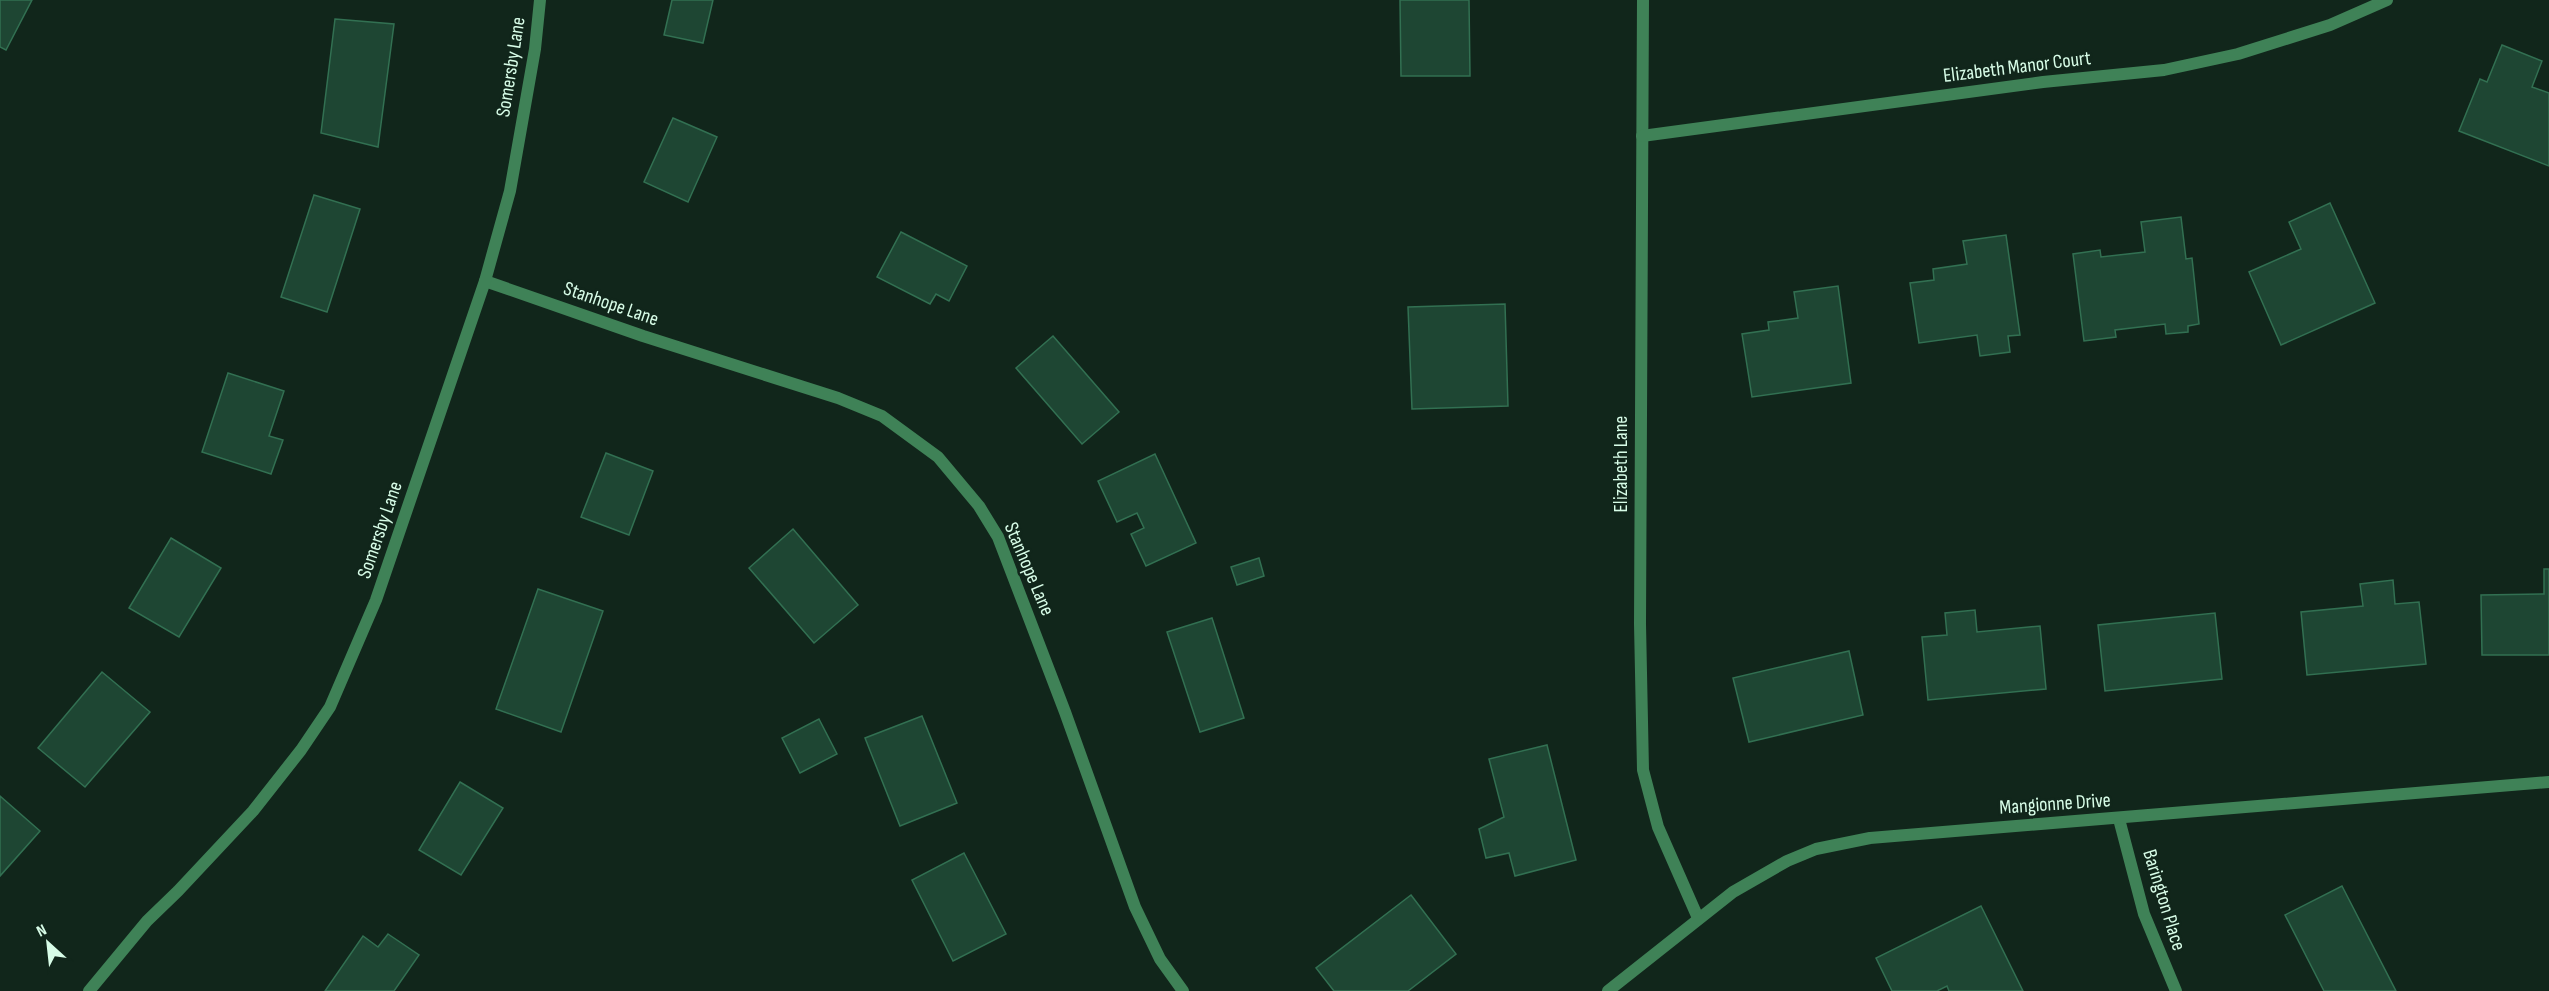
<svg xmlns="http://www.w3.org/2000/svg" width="2549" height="991" viewBox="0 0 2549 991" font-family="'Sofia Sans Condensed',sans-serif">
	<rect width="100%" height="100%" fill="#11261b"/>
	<g fill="#1e4633" stroke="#327052" stroke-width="1.5">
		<path d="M 0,0 L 32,0 L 6,50 L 0,47 Z"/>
		<path d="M 672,0 L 713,0 L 703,43 L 664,35 Z"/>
		<path d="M 1400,0 L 1469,0 L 1470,76 L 1401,76 Z"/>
		<path d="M 335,19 L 394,24 L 378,147 L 321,133 Z"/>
		<path d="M 2502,45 L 2542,61 L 2532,87 L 2549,93 L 2549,166 L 2459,131 L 2480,79 L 2487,82 Z"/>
		<path d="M 673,118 L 717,137 L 688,202 L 644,182 Z"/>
		<path d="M 314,195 L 360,209 L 327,312 L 281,297 Z"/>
		<path d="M 2330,203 L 2375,303 L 2281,345 L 2249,272 L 2301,249 L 2289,222 Z"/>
		<path d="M 2181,217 L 2186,259 L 2192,258 L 2199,324 L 2188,326 L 2188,332 L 2166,334 L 2165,324 L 2115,330 L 2116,337 L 2084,341 L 2073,254 L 2100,250 L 2101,257 L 2145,252 L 2141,222 Z"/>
		<path d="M 901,232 L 967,266 L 949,301 L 936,294 L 930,304 L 877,277 Z"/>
		<path d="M 2006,235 L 2020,335 L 2008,336 L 2010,352 L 1980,356 L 1977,335 L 1919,343 L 1910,283 L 1934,280 L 1933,269 L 1967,264 L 1963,241 Z"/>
		<path d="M 1838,286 L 1851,383 L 1752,397 L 1742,334 L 1769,330 L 1768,322 L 1798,318 L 1794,292 Z"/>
		<path d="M 1505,304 L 1508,406 L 1412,409 L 1408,307 Z"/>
		<path d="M 1053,336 L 1119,412 L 1082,444 L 1016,368 Z"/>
		<path d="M 228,373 L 284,391 L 269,436 L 283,440 L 271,474 L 202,452 Z"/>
		<path d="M 606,453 L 653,471 L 629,535 L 581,517 Z"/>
		<path d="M 1155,454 L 1196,543 L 1146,566 L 1131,534 L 1144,528 L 1137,513 L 1117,522 L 1098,481 Z"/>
		<path d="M 793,529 L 858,605 L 814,643 L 749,568 Z"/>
		<path d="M 171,538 L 221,568 L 179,637 L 129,608 Z"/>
		<path d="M 1259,558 L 1264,576 L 1237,585 L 1231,567 Z"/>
		<path d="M 2544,569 L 2549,569 L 2549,655 L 2482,655 L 2481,595 L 2544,594 Z"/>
		<path d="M 2393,580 L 2395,604 L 2419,602 L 2426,664 L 2307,675 L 2301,612 L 2363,606 L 2360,584 Z"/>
		<path d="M 538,589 L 603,611 L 561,732 L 496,709 Z"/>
		<path d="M 1975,610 L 1977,632 L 2040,626 L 2046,689 L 1928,700 L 1922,637 L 1947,635 L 1945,613 Z"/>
		<path d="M 2215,613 L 2222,679 L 2105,691 L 2098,625 Z"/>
		<path d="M 1212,618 L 1244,718 L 1200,732 L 1167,632 Z"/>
		<path d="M 1849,651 L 1863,715 L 1749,742 L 1733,678 Z"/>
		<path d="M 102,672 L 150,712 L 85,787 L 38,748 Z"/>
		<path d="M 922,716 L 957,803 L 900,826 L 865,738 Z"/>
		<path d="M 819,719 L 837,754 L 800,773 L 782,738 Z"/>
		<path d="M 1547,745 L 1576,860 L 1515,876 L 1509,853 L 1486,858 L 1479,829 L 1504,817 L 1489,759 Z"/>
		<path d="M 460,782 L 503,808 L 461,875 L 419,850 Z"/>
		<path d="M 0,796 L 40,831 L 0,876 Z"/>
		<path d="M 964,853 L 1006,934 L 953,961 L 912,880 Z"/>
		<path d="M 2342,886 L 2396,991 L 2324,991 L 2285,915 Z"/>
		<path d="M 1411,895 L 1456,954 L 1408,991 L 1334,991 L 1316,968 Z"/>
		<path d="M 1981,906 L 2023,991 L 1949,991 L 1947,986 L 1937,991 L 1892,991 L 1876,958 Z"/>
		<path d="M 388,934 L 419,955 L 394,991 L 325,991 L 363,936 L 378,947 Z"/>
	</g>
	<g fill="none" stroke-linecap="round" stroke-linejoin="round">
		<g stroke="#3f8257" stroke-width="12">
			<path d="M 1643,0 L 1640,624 L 1643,770 L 1658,827 L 1698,918"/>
			<path d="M 1642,136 L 2043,82 L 2164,70 L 2238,54 L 2330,25 L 2387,0"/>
			<path d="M 485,281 L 643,336 L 838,398 L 882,416 L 938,457 L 979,506 L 998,537 L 1065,712 L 1135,907 L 1160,959 L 1183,991"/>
			<path d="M 2119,819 L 2144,914 L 2176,991"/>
			<path d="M 89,991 L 147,921 L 178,891 L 253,811 L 301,750 L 330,707 L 376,600 L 485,281 L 510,191 L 535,49 L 540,0"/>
			<path d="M 1608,991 L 1733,892 L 1787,861 L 1816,849 L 1870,838 L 2549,782"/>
		</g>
	</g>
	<g text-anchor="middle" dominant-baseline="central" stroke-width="5" stroke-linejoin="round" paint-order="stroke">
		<g font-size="20" fill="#d8fde8" stroke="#11261b">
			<text transform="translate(511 67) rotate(-81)">Somersby Lane</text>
			<text transform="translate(2017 67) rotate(-7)">Elizabeth Manor Court</text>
			<text transform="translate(611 304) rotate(19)">Stanhope Lane</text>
			<text transform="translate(1621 464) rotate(-90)">Elizabeth Lane</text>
			<text transform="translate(380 530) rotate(-71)">Somersby Lane</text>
			<text transform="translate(1029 569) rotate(67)">Stanhope Lane</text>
			<text transform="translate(2055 804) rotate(-4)">Mangionne Drive</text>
			<text transform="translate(2164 900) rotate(73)">Barington Place</text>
		</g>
	</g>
	<g transform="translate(48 943) rotate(333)" stroke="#11261b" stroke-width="4.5" paint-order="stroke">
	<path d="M0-4.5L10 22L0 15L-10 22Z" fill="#d8fde8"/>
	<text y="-9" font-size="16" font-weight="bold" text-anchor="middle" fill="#d8fde8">N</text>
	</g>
</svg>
